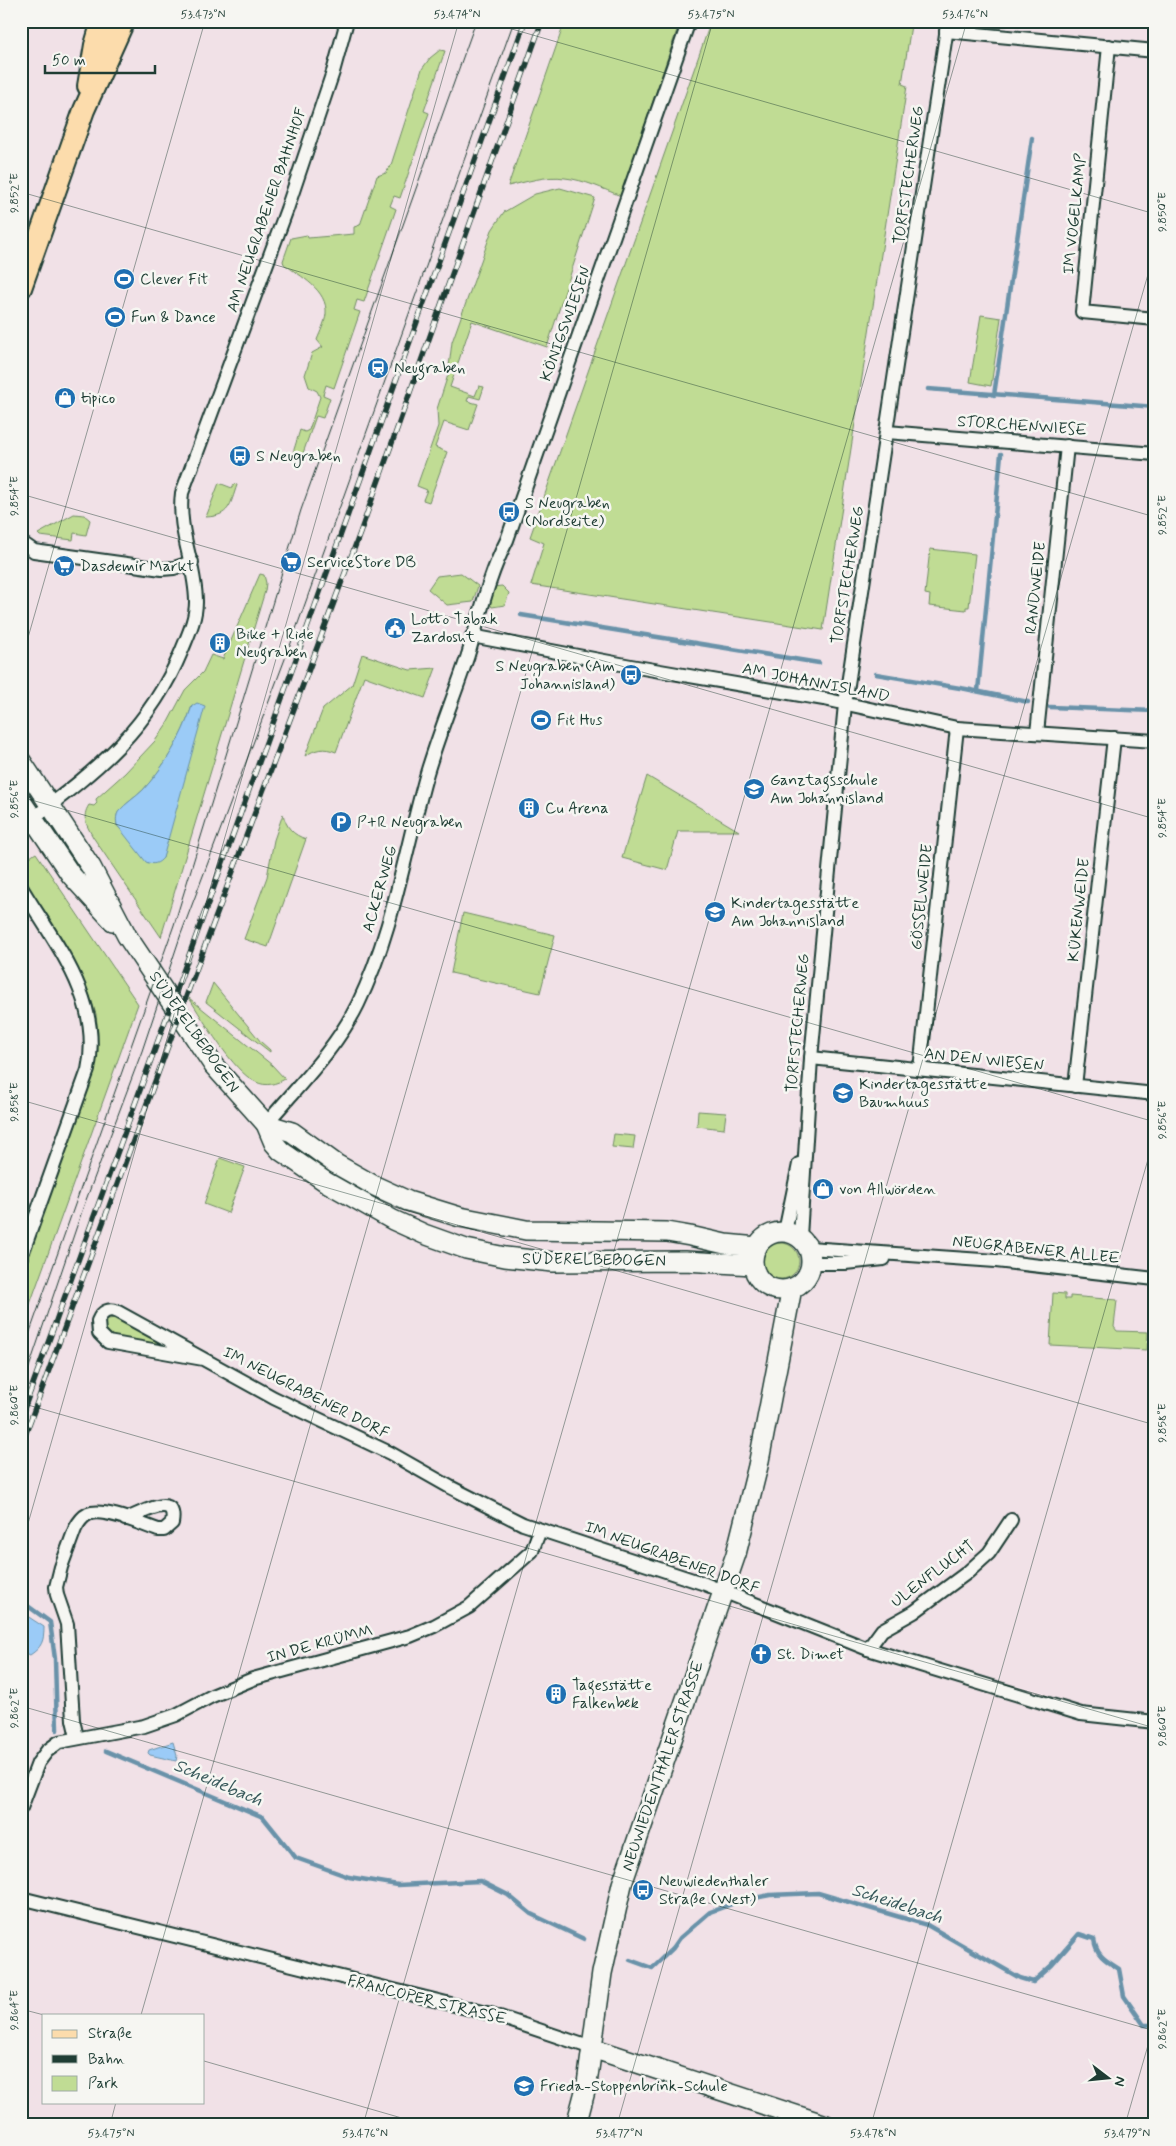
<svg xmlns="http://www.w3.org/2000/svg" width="1176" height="2146" viewBox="0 0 1176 2146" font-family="Mynerve,sans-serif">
	<rect width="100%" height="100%" fill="#f1e1e7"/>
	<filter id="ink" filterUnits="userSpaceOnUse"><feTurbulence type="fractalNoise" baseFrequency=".02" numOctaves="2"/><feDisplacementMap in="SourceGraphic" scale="10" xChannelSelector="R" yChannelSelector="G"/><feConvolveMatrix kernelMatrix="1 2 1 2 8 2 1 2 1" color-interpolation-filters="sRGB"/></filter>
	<g filter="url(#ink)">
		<g fill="#c0dc94" stroke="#708c64" fill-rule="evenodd">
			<path d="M 565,21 L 680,21 L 621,196 C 603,189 585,180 565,178 C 547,175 526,182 508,186 Z"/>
			<path d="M 711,21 L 916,21 L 915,26 L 911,25 L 902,84 L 907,86 L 823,630 L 531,585 L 544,543 L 530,537 Z"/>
			<path d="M 440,50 L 445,51 L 424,111 L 429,113 L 400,198 L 394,196 L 390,206 L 396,209 L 364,302 L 357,300 L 354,310 L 360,312 L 334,388 L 326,385 L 323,395 L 330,398 L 323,418 L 316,416 L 301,459 L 292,456 L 300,430 L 305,432 L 309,430 L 320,397 L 317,391 L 309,387 L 305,375 L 312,353 L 323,347 L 317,340 C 320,332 325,323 326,314 C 328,290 300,276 284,264 L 283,261 L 291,238 L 307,235 L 308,238 L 354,234 L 354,227 L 360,225 L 377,176 L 386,173 L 391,165 L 422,69 L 430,58 Z"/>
			<path d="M 560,188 L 595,198 L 547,347 L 472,321 L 450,387 L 475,396 L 479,386 L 484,387 L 480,399 L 469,396 L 467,401 L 478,404 L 469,430 L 444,422 L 435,447 L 447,452 L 429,502 L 423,500 L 427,490 L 417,486 L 438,426 L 437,409 L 448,375 L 452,342 L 492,230 L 504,212 L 535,194 Z"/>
			<path d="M 981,315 L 1001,318 L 991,386 L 970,382 Z"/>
			<path d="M 219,483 L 232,488 L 234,484 L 237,485 C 230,505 230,516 206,517 Z"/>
			<path d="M 74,514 L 84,515 L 90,520 L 86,535 L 74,533 L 73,540 L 40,536 L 38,534 Z"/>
			<path d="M 930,549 L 975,554 L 969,607 L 966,607 L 966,610 L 929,606 L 930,595 L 925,594 Z"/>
			<path d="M 461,573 L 478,586 L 473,602 L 447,605 L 428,589 L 437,576 Z"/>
			<path d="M 260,574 L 264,575 L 266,583 L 265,591 L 161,937 L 93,837 C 87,826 81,817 89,805 L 94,806 L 97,803 L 96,799 L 125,773 L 155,741 L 168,722 L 185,690 L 203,672 L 211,655 L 223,659 ZM 192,706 L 163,858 L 117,826 C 116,820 116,815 119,811 C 126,803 136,797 143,790 C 165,766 182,737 192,706 Z"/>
			<path d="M 502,586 L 509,593 L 505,605 L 492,607 L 488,600 L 492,587 Z"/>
			<path d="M 362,654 L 410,670 L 436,668 L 425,698 L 364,676 L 336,752 C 324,747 315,749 305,756 L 323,709 L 352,685 Z"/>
			<path d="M 647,776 L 739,831 L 678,831 L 667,870 L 622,858 Z"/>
			<path d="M 283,814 C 286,827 293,835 306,839 L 268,947 L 244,939 L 267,877 L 274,840 Z"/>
			<path d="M 36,853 L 138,1004 L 21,1329 L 21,1276 L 88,1090 L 98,1051 L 98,1033 L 96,1014 L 87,988 L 21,874 L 21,863 Z"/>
			<path d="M 463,913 L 555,935 L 540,993 L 451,973 Z"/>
			<path d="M 213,983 L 261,1042 L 270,1050 L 270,1052 L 206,1002 Z"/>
			<path d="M 189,998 L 272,1065 L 285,1079 C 276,1084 266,1087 256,1082 C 233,1072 203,1019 189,998 Z"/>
			<path d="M 698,1111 L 726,1113 L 724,1129 L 697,1126 Z"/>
			<path d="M 614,1134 L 635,1136 L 633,1149 L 612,1147 Z"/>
			<path d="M 220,1158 L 245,1167 L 228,1213 L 204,1204 Z"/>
			<circle cx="781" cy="1261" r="18"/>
			<path d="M 1053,1293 L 1065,1294 L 1065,1299 L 1070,1299 L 1070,1296 L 1117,1300 L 1114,1327 L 1117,1331 L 1148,1332 L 1147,1350 L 1050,1345 Z"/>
			<path d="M 116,1318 L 120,1319 L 163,1342 L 159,1345 L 107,1336 L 104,1324 L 108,1319 Z"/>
		</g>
		<g fill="#9bcbf7" stroke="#6992a9">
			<path d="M 197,703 L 205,706 L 163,858 C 158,864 153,865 146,862 L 117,825 C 116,820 116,815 119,811 C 126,803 136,797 143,790 C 165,766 182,737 192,706 Z"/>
			<path d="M 21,1612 L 44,1627 C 44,1641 42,1647 30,1655 L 21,1651 Z"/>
			<path d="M 173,1742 L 177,1756 L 176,1761 L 150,1755 L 148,1753 L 149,1750 Z"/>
		</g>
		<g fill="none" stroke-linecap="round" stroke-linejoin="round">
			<g stroke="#6992a9" stroke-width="4.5">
				<path d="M 928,389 L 1155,407"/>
				<path d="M 994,395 L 1032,138"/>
				<path d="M 521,615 L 819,663"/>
				<path d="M 876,674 L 966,689 L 1028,702"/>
				<path d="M 978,691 L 1001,454"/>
				<path d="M 1050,707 L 1154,711"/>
				<path d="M 21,1601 L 50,1622 L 55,1659 L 57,1730"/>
				<path d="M 106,1751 L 263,1817 L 296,1858 L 349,1877 L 398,1885 L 480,1881 L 508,1895 L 531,1914 L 584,1939"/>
				<path d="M 630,1960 L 652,1968 L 673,1948 L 680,1938 L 710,1912 L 740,1901 L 770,1895 L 818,1893 L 927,1925 L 1020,1978 L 1033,1982 L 1052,1965 L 1079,1934 L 1094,1939 C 1096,1955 1105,1960 1119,1969 L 1124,1996 L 1144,2025 L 1155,2025"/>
			</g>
			<g stroke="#1f3d34" stroke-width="16">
				<g id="street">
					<path d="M 946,31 L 1155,51"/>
					<path d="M 1109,46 L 1082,312 L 1155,319"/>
					<path d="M 887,432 L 1155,454"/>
					<path d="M 21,542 L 34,551 L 162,569 L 174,568 L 192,562"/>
					<path d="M 472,636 L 631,666 L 824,699 L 957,728 L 1155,741"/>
					<path d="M 1037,733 L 1067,446"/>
					<path d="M 33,818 C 98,769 150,728 182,650 C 188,635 196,619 196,602 C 196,565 177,531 182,493 L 287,209 L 333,72 L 347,21"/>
					<path d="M 21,887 C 55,944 103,1000 88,1070 L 21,1257"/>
					<path d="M 811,1058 L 1155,1094"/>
					<path d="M 920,1069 L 957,728"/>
					<path d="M 1075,1086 L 1114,738"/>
					<path d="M 266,1124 C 298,1086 336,1049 358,1004 C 393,932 405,850 427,773 C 439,733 455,694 468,655 C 480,616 488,577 507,540 L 689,21"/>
					<path d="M 785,1232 L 799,1164"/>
					<path d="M 800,1237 L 811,1058 L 845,704 L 948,21"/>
					<path d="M 809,1248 L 996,1261 L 1155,1279"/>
					<path d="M 811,1263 L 845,1263 L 884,1259"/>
					<path d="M 203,1359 L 108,1342 L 99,1333 L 98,1321 C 102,1311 109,1308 118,1312 L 274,1398 L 390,1453 L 450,1487 L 523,1524 L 705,1584 L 868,1649 L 1081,1714 L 1155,1722"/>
					<path d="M 868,1649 L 882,1630 L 914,1612 L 968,1572 L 989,1553 L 1011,1520"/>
					<path d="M 77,1737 L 73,1720 L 67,1624 L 57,1595 L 56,1587 L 61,1567 L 75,1529 C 78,1523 82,1517 88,1514 C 103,1507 141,1524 158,1530 L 164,1530 L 172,1523 C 178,1489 138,1516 125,1519"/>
					<path d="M 21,1808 L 38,1763 L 47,1751 L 59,1742 L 144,1726 L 176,1715 L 212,1696 L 253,1679 L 410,1636 L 434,1626 L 469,1607 L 532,1551 L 540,1530"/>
					<path d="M 21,1898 L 491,2014 L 592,2048"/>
				</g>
			</g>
			<g stroke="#1f3d34" stroke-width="22">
				<g id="secondary">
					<path d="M 21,761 L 91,867 L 127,936 L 214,1066 L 266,1124 L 274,1143 L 281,1151 L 326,1182 L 393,1220 L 424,1234 L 466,1249 L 505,1257 L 553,1262 L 685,1261 L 753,1265"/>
					<path d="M 21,801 L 71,875 L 113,921"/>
					<path d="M 266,1124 L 292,1132 L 336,1164 L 375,1186 L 408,1201 L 460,1217 L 526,1230 L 667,1232 L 690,1236 L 725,1244 L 757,1247"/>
					<circle cx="782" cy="1261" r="29"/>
					<path d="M 592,2048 L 826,2125"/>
					<path d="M 576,2125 L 587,2084 L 602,1973 L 622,1884 L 736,1554 L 758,1466 L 792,1288"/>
				</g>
			</g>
			<g stroke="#1f3d34" stroke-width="24">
				<g id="primary">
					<path d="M 88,86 L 95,45 L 102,21"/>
					<path d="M 21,288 L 84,110 L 124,21"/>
				</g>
			</g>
			<use href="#street" stroke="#f6f6f2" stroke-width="12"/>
			<use href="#secondary" stroke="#f6f6f2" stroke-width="19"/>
			<use href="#primary" stroke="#fcdcac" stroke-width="20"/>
			<g stroke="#1f3d34" stroke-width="1">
				<path d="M 21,1357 L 174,925 L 301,510 L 476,21"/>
				<path d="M 21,1391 L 83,1208 L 142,1051 L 181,934 L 291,643 L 514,21"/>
			</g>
			<g stroke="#1f3d34" stroke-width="5.5">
				<g id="rail">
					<path d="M 21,1417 L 235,829 L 525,21"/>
					<path d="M 21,1446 L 200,959 L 360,533 L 542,21"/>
				</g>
			</g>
			<use href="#rail" stroke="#f6f6f2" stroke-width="4" stroke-dasharray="11" stroke-linecap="butt"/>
		</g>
	</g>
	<path fill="none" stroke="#1f3d34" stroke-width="1" stroke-opacity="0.45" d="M 484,21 L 1155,214M 21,192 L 1155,517M 21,494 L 1155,819M 21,662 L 205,21M 21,797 L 1155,1122M 21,1100 L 1155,1425M 21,1403 L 1155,1728M 21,1548 L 459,21M 21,1706 L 1155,2031M 21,2009 L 44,2015M 141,2015 L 713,21M 204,2061 L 426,2125M 110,2125 L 116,2102M 363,2125 L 967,21M 617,2125 L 1155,250M 871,2125 L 1155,1135M 1125,2125 L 1155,2021"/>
	<defs>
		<g id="stadium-disc" transform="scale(1.125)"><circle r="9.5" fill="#1f6fb2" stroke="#f6f6f2"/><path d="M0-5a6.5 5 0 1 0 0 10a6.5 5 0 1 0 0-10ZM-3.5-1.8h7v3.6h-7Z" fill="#fff"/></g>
		<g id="station-disc" transform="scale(1.125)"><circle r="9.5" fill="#1f6fb2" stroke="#f6f6f2"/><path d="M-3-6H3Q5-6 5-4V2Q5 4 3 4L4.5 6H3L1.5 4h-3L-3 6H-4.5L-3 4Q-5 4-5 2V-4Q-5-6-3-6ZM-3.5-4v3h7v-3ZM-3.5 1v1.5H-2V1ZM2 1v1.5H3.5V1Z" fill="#fff"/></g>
		<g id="shop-disc" transform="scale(1.125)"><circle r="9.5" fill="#1f6fb2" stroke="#f6f6f2"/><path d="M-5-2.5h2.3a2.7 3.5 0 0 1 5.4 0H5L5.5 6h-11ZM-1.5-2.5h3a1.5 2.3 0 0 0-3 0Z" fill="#fff"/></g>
		<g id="bus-disc" transform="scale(1.125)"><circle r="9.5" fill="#1f6fb2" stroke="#f6f6f2"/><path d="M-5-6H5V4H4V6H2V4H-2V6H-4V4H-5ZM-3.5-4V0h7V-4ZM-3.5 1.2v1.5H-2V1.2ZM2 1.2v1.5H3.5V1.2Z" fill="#fff"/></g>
		<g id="supermarket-disc" transform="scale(1.125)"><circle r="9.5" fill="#1f6fb2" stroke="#f6f6f2"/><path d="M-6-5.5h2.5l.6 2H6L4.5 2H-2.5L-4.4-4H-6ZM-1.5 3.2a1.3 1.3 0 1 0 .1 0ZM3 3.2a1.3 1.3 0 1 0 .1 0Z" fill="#fff"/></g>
		<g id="civic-disc" transform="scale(1.125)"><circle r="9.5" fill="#1f6fb2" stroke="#f6f6f2"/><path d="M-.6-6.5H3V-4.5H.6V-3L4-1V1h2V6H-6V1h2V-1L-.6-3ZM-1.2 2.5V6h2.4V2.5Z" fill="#fff"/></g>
		<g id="building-disc" transform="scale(1.125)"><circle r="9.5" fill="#1f6fb2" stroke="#f6f6f2"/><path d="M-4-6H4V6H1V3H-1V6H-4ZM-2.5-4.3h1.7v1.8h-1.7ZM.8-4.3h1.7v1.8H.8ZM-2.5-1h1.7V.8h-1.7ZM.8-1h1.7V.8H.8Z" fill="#fff"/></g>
		<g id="school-disc" transform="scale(1.125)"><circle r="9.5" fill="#1f6fb2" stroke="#f6f6f2"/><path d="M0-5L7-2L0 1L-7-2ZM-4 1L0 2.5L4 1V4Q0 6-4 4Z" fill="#fff"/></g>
		<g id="parking-disc" transform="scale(1.125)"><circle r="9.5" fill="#1f6fb2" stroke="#f6f6f2"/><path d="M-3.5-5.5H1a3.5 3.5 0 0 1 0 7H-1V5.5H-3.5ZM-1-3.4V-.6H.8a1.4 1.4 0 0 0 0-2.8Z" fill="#fff"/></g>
		<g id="church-disc" transform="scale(1.125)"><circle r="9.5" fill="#1f6fb2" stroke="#f6f6f2"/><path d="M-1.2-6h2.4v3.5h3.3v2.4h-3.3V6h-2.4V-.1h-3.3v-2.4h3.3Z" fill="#fff"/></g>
	</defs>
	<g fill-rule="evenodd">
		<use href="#stadium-disc" x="124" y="279"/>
		<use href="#stadium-disc" x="115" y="317"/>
		<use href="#station-disc" x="378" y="368"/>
		<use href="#shop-disc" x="65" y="398"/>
		<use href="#bus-disc" x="240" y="456"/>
		<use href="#bus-disc" x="509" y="512"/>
		<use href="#supermarket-disc" x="291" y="562"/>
		<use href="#supermarket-disc" x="64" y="566"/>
		<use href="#civic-disc" x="395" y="628"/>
		<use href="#building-disc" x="220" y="643"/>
		<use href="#bus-disc" x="631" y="675"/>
		<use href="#stadium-disc" x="541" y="720"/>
		<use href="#school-disc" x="754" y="789"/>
		<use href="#building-disc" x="529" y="808"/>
		<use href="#parking-disc" x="341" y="822"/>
		<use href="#school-disc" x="715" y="912"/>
		<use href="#school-disc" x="843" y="1093"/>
		<use href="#shop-disc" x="823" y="1189"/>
		<use href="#church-disc" x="761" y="1654"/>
		<use href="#building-disc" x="556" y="1694"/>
		<use href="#bus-disc" x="643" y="1890"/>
		<use href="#school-disc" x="524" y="2086"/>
	</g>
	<g text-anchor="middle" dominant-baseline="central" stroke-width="5" stroke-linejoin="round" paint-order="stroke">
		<g font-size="16" fill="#1f3d34" stroke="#f6f6f2">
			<text transform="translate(909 175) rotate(-82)">TORFSTECHERWEG</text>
			<text transform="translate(267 210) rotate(-71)">AM NEUGRABENER BAHNHOF</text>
			<text transform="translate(1075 214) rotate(-84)">IM VOGELKAMP</text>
			<text transform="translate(566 324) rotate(-70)">KÖNIGSWIESEN</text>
			<text transform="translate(1022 426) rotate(4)">STORCHENWIESE</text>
			<text transform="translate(848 575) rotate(-81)">TORFSTECHERWEG</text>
			<text transform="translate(1036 588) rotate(-84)">RANDWEIDE</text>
			<text transform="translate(816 683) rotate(11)">AM JOHANNISLAND</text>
			<text transform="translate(380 889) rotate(-74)">ACKERWEG</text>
			<text transform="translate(922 897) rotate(-84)">GÖSSELWEIDE</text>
			<text transform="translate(1079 910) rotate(-84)">KÜKENWEIDE</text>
			<text transform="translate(798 1023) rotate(-85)">TORFSTECHERWEG</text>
			<text transform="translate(194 1032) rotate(55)">SÜDERELBEBOGEN</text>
			<text transform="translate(984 1060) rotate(6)">AN DEN WIESEN</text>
			<text transform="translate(1036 1250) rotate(6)">NEUGRABENER ALLEE</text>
			<text transform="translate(594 1260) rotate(1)">SÜDERELBEBOGEN</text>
			<text transform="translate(306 1393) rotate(27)">IM NEUGRABENER DORF</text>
			<text transform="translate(672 1558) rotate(20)">IM NEUGRABENER DORF</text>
			<text transform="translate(933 1574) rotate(-37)">ULENFLUCHT</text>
			<text transform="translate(320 1644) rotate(-15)">IN DE KRÜMM</text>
			<text transform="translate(663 1766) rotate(-71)">NEUWIEDENTHALER STRASSE</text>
			<text transform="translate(427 2000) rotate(14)">FRANCOPER STRASSE</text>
		</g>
		<g font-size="16" fill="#1f3d34" stroke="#f6f6f2" text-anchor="start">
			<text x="140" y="279">Clever Fit</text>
			<text x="131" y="317">Fun &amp; Dance</text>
			<text x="394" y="368">Neugraben</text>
			<text x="81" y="398">tipico</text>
			<text x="256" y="456">S Neugraben</text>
			<text x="525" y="503">S Neugraben<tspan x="525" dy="18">(Nordseite)</tspan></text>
			<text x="307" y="562">ServiceStore DB</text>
			<text x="80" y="566">Dasdemir Markt</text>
			<text x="411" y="619">Lotto Tabak<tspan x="411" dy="18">Zardosht</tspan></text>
			<text x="236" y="634">Bike + Ride<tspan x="236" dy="18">Neugraben</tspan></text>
			<text x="615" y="666" text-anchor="end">S Neugraben (Am<tspan x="615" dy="18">Johannisland)</tspan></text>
			<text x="557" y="720">Fit Hus</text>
			<text x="770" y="780">Ganztagsschule<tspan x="770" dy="18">Am Johannisland</tspan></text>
			<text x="545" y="808">Cu Arena</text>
			<text x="357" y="822">P+R Neugraben</text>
			<text x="731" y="903">Kindertagesstätte<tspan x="731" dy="18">Am Johannisland</tspan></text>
			<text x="859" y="1084">Kindertagesstätte<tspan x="859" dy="18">Baumhuus</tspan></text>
			<text x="839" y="1189">von Allwörden</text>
			<text x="777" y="1654">St. Dimet</text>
			<text x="572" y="1685">Tagesstätte<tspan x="572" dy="18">Falkenbek</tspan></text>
			<text x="659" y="1881">Neuwiedenthaler<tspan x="659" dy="18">Straße (West)</tspan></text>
			<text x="540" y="2086">Frieda-Stoppenbrink-Schule</text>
		</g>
		<g font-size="18" font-style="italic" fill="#38595b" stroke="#f6f6f2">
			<text transform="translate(218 1783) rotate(23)">Scheidebach</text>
			<text transform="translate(897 1904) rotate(18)">Scheidebach</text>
		</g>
	</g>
	<rect width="1176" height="2146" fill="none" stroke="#f6f6f2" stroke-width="55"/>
	<rect x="42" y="2014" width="162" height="90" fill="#f6f6f2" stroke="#a0aca6"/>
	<rect x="52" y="2030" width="25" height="8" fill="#fcdcac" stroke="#a0aca6"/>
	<text x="88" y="2038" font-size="15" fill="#1f3d34">Straße</text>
	<rect x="52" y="2055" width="25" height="8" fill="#1f3d34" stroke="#a0aca6"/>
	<text x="88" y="2064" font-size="15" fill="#1f3d34">Bahn</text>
	<rect x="52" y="2076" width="25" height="15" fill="#c0dc94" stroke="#a0aca6"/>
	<text x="88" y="2088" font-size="15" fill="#1f3d34">Park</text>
	<g transform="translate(1108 2078) rotate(106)" stroke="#f6f6f2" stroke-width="4" paint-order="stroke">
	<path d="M0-4L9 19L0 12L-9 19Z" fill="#1f3d34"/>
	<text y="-8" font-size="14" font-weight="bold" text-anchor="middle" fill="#1f3d34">N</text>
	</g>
	<path d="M45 65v8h110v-8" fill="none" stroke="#1f3d34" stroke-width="2.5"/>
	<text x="52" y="65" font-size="15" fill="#1f3d34" stroke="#f6f6f2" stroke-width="4" paint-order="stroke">50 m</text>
	<rect x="28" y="28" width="1120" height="2090" fill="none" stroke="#1f3d34" stroke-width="2"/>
	<g font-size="12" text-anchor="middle" fill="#1f3d34">
		<text x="203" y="18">53.473°N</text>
		<text x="457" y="18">53.474°N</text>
		<text x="711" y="18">53.475°N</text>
		<text x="965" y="18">53.476°N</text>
		<text transform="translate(14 193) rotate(-90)" y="4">9.852°E</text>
		<text transform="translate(1162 212) rotate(-90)" y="4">9.850°E</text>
		<text transform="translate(14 496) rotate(-90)" y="4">9.854°E</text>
		<text transform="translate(1162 515) rotate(-90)" y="4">9.852°E</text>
		<text transform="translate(14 799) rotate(-90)" y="4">9.856°E</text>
		<text transform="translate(1162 818) rotate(-90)" y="4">9.854°E</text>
		<text transform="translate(14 1102) rotate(-90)" y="4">9.858°E</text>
		<text transform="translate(1162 1120) rotate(-90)" y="4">9.856°E</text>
		<text transform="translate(14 1405) rotate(-90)" y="4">9.860°E</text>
		<text transform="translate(1162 1423) rotate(-90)" y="4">9.858°E</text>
		<text transform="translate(14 1708) rotate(-90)" y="4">9.862°E</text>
		<text transform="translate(1162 1726) rotate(-90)" y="4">9.860°E</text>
		<text transform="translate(14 2010) rotate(-90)" y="4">9.864°E</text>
		<text transform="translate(1162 2029) rotate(-90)" y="4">9.862°E</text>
		<text x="111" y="2137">53.475°N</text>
		<text x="365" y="2137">53.476°N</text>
		<text x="619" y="2137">53.477°N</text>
		<text x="873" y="2137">53.478°N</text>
		<text x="1127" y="2137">53.479°N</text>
	</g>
</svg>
